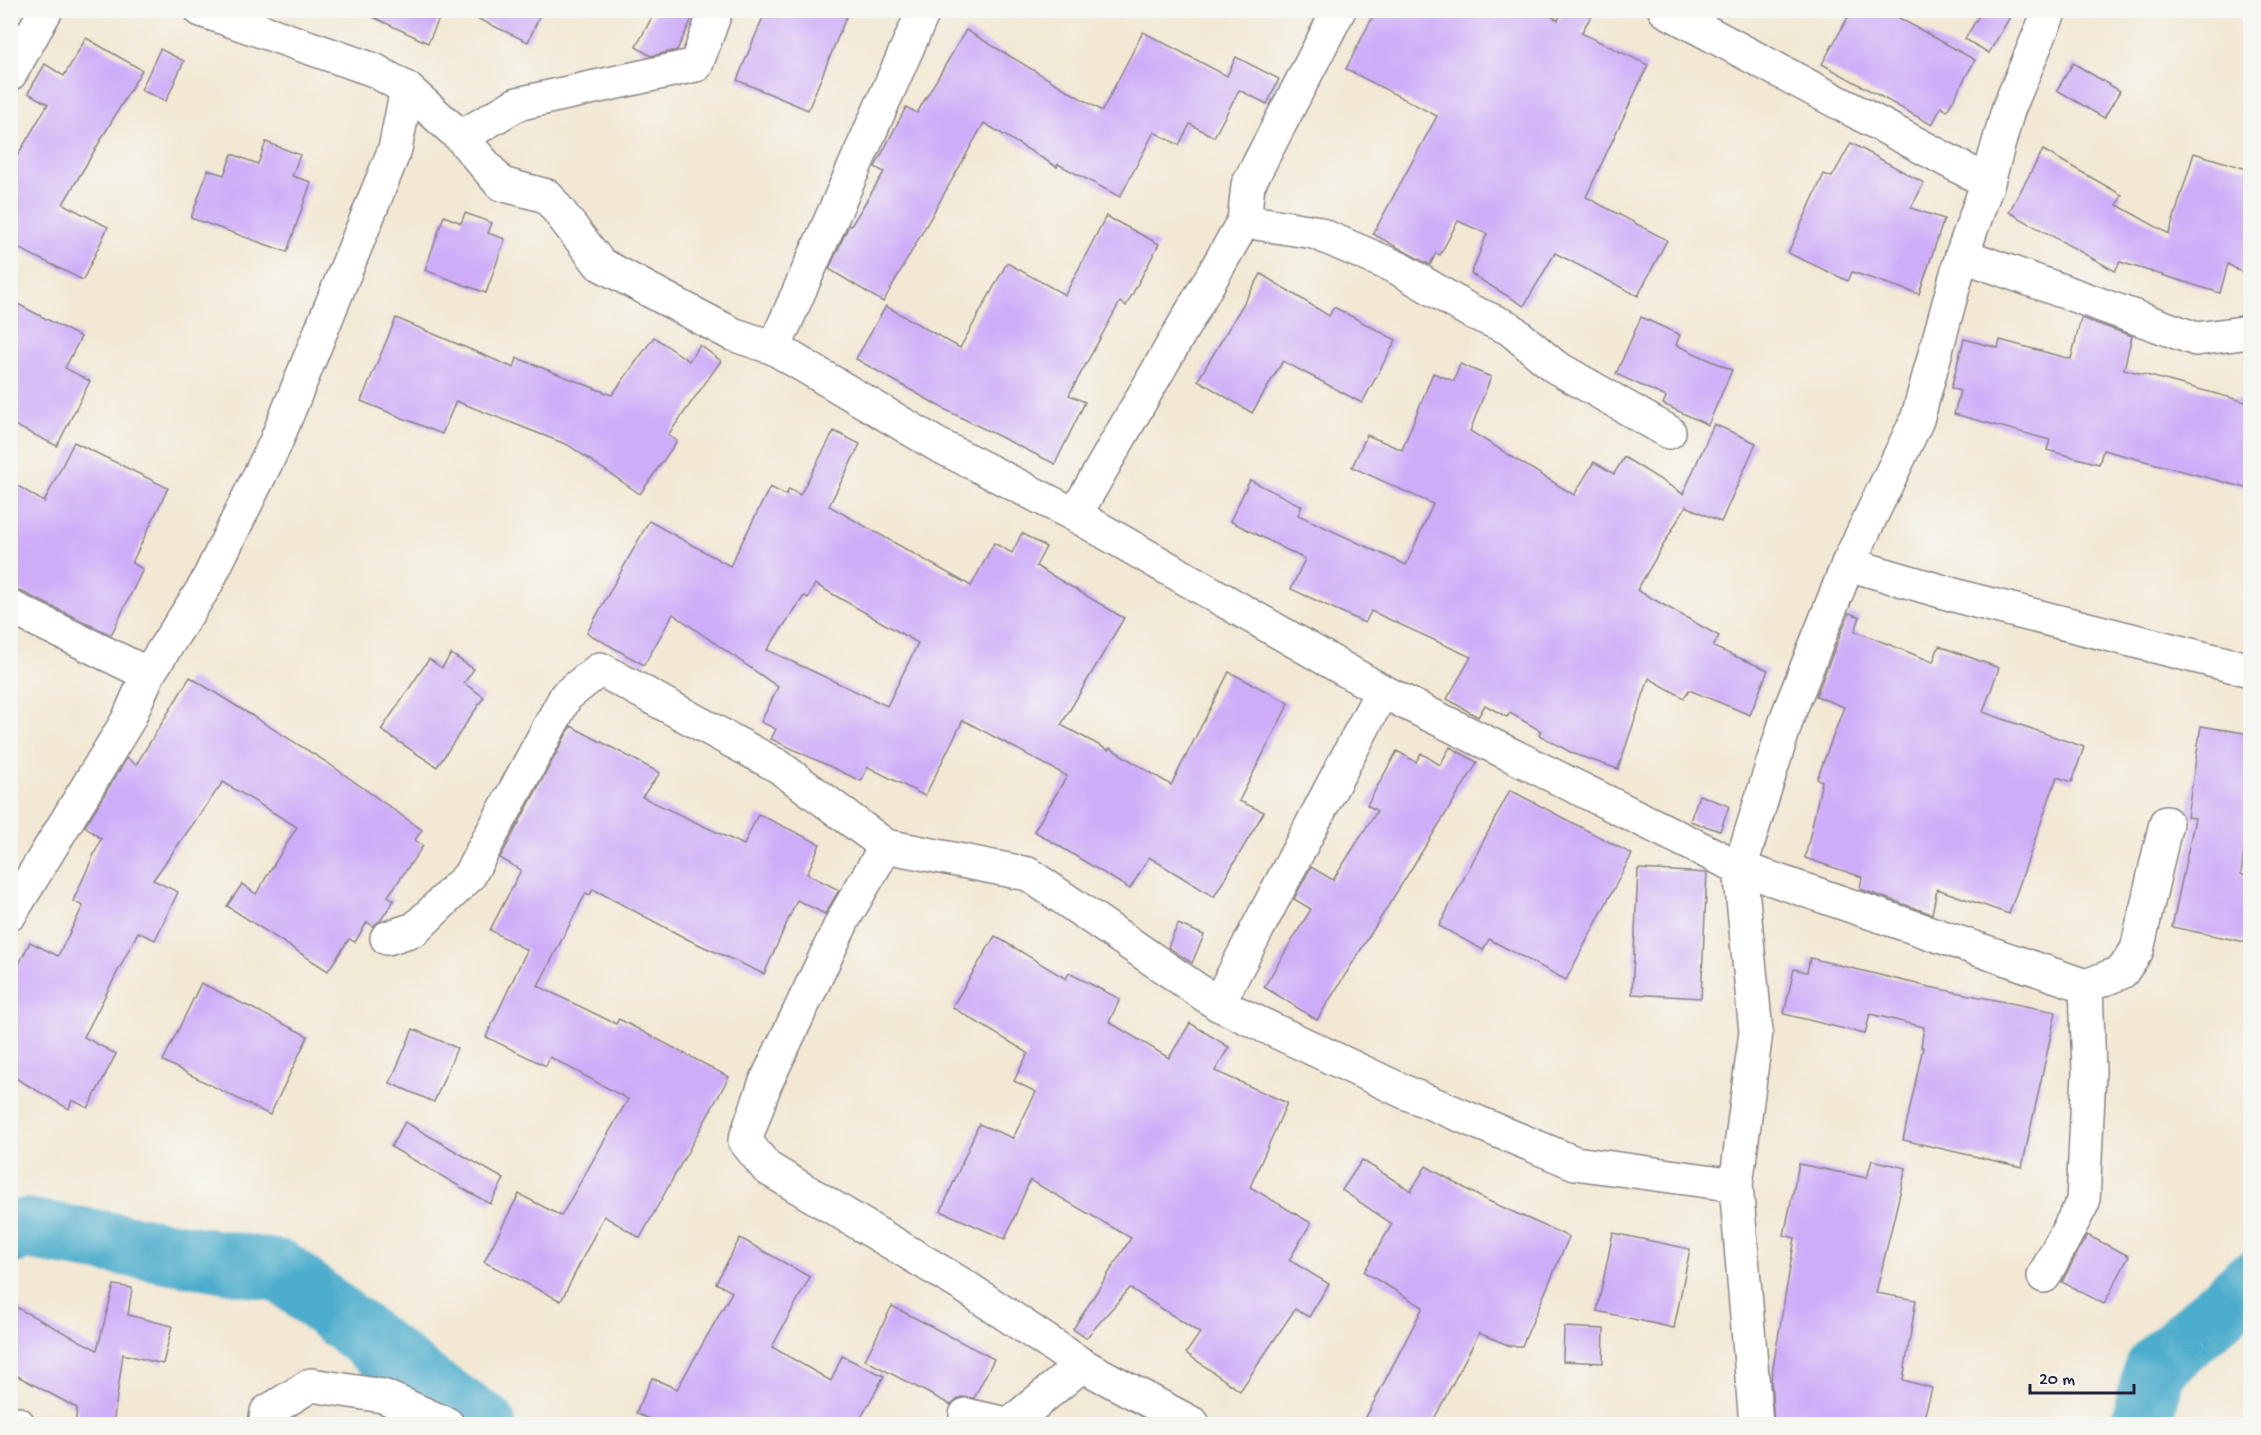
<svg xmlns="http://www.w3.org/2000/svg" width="2261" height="1435" viewBox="0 0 2261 1435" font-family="'Gochi Hand',sans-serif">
	<rect width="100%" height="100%" fill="#f6f6f2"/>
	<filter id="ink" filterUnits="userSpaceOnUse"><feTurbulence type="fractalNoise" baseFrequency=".0167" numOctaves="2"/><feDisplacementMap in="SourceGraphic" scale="12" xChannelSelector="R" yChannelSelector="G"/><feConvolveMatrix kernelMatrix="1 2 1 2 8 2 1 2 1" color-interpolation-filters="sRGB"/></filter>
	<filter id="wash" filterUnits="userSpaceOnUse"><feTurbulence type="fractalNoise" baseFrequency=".008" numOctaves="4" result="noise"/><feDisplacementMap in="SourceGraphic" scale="24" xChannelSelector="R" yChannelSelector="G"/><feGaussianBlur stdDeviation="1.35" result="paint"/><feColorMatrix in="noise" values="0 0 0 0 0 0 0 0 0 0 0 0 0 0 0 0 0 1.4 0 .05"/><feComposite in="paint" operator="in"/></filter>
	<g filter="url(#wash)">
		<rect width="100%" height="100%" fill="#f2e8d3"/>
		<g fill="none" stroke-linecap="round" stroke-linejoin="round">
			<g stroke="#4eadcc" stroke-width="62">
				<path d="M 10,1234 L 26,1229 L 281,1271 L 428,1386 L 485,1424"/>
				<path d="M 2141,1424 L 2155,1368 L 2250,1283"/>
			</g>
		</g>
		<g id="blocks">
			<g fill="#ceadf8" fill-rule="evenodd">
				<path d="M 358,10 L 443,10 L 428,43 Z"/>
				<path d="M 459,10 L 542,10 L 528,42 Z"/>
				<path d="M 656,10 L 696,10 L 677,50 L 651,56 L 636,47 Z"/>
				<path d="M 766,10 L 849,10 L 808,110 L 737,80 Z"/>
				<path d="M 1376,10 L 1539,10 L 1558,20 L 1564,10 L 1595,10 L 1581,33 L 1648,65 L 1586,197 L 1667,240 L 1638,296 L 1555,253 L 1524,306 L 1471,274 L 1487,234 L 1458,221 L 1440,255 L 1436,253 L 1430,265 L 1373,234 L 1437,116 L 1346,69 Z"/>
				<path d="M 1852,10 L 1885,10 L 1975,60 L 1947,111 L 1941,107 L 1932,125 L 1822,64 Z"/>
				<path d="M 1982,10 L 2014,10 L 1989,53 L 1965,39 Z"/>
				<path d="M 966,30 L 1102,111 L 1143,32 L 1227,76 L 1236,57 L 1279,79 L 1267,104 L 1239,90 L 1214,137 L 1190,124 L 1179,145 L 1154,132 L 1120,197 L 1058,164 L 1057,167 L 984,123 L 883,302 L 829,269 L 849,225 L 851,226 L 884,172 L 875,167 L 906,107 L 917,113 Z"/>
				<path d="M 86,38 L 142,70 L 63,204 L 108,227 L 83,280 L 10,244 L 10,168 L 48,104 L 28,93 L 45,64 L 64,76 Z"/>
				<path d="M 160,49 L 184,61 L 166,101 L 141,90 Z"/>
				<path d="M 2073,63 L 2120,91 L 2104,118 L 2057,90 Z"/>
				<path d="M 266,142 L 300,155 L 292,176 L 311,182 L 287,252 L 191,218 L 208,170 L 224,175 L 232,154 L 258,164 Z"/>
				<path d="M 1851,143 L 1924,183 L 1911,208 L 1944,219 L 1919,294 L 1852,272 L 1848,281 L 1788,253 L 1824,174 L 1832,177 Z"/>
				<path d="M 2043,150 L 2122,195 L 2117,205 L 2169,234 L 2194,153 L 2250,170 L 2250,278 L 2228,264 L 2220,293 L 2120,262 L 2115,271 L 2009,212 Z"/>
				<path d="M 465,213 L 492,223 L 488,233 L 505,239 L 486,293 L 425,270 L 444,216 L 461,223 Z"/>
				<path d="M 1106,216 L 1159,244 L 1126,306 L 1120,302 L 1069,395 L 1085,402 L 1055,464 L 946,410 L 856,359 L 886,306 L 960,348 L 1007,263 L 1065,295 Z"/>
				<path d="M 1261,274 L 1329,316 L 1334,307 L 1396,340 L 1362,403 L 1283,361 L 1252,413 L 1198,380 Z"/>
				<path d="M 10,300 L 81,337 L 65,368 L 90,381 L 57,446 L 10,423 Z"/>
				<path d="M 1641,317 L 1680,335 L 1676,345 L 1732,370 L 1708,425 L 1663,404 L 1666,397 L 1616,374 Z"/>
				<path d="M 396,318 L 514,368 L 517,358 L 612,395 L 654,337 L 689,361 L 700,345 L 721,361 L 668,435 L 677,441 L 640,494 L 568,445 L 456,401 L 442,434 L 361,401 Z"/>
				<path d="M 2081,318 L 2132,336 L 2124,369 L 2250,403 L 2250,489 L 2103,450 L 2099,464 L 2047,450 L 2050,440 L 1954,414 L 1960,391 L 1951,388 L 1964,339 L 1998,348 L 2000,340 L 2071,359 Z"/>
				<path d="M 1460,364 L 1491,377 L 1470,431 L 1574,495 L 1594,462 L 1614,474 L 1624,457 L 1683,494 L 1714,424 L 1756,443 L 1721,522 L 1686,506 L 1637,590 L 1719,636 L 1713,647 L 1768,670 L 1750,715 L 1689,690 L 1684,698 L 1649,678 L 1618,769 L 1574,754 L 1539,735 L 1541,731 L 1510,713 L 1507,717 L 1485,705 L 1478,717 L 1447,699 L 1471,657 L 1371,611 L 1365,623 L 1291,589 L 1305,559 L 1230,521 L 1250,480 L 1302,506 L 1298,515 L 1406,565 L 1433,504 L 1352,467 L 1367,435 L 1402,450 L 1433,373 L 1454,381 Z"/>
				<path d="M 834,431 L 860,444 L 829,506 L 971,586 L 994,543 L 1012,553 L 1022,533 L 1046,547 L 1036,566 L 1124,618 L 1061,725 L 1108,750 L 1110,748 L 1171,785 L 1229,672 L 1289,703 L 1239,801 L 1264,812 L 1214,897 L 1149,857 L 1130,889 L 1034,831 L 1067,776 L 963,720 L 925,796 L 868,767 L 861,781 L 771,739 L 776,729 L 761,722 L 778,687 L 673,614 L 644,665 L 587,633 L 649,521 L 730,566 L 770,487 L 786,495 L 789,489 L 800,495 ZM 815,584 L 918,643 L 887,706 L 767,650 L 804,596 L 808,598 Z"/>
				<path d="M 74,442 L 168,488 L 132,563 L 143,569 L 111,635 L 10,586 L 10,481 L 44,502 Z"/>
				<path d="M 1849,613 L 1860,617 L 1855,631 L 1933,662 L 1939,646 L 1999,668 L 1983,712 L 2084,747 L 2072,782 L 2057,777 L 2009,914 L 1937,889 L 1932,914 L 1860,889 L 1862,877 L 1805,858 L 1822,781 L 1817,779 L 1844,707 L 1816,696 Z"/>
				<path d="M 451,654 L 474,669 L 464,683 L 484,697 L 437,767 L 381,730 L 429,659 L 442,668 Z"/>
				<path d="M 190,677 L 328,763 L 422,830 L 415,840 L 423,846 L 388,896 L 394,900 L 381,920 L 373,926 L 367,922 L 355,942 L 349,939 L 328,971 L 227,906 L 242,884 L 256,894 L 297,827 L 223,782 L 153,880 L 178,892 L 155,940 L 138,932 L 84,1037 L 116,1054 L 88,1108 L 72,1100 L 69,1109 L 10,1075 L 10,960 L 19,964 L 30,942 L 58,956 L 83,906 L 73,901 L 101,839 L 85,826 L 127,758 L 136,765 Z"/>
				<path d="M 571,726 L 660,773 L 642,797 L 744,845 L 758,814 L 820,844 L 807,874 L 839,890 L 825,914 L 797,900 L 764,974 L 689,940 L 593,889 L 590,895 L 586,893 L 538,986 L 616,1024 L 619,1019 L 729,1077 L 640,1238 L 604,1216 L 561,1301 L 484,1262 L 519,1194 L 561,1216 L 628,1099 L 550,1057 L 546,1066 L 486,1037 L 527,950 L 490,930 L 521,870 L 500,858 Z"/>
				<path d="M 2201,726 L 2250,734 L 2250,812 L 2241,874 L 2250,877 L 2250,943 L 2172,927 L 2195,818 L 2187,817 Z"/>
				<path d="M 1450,747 L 1477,762 L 1473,770 L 1317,1020 L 1264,987 L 1311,909 L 1294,899 L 1311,867 L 1333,880 L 1377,811 L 1367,805 L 1397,751 L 1416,762 L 1421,753 L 1440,765 Z"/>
				<path d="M 1510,790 L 1632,854 L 1566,980 L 1489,939 L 1483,950 L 1439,926 Z"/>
				<path d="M 1699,795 L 1729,806 L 1720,831 L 1690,821 Z"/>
				<path d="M 1638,869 L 1707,873 L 1701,998 L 1632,994 Z"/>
				<path d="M 1178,924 L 1204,935 L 1192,963 L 1168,947 Z"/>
				<path d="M 995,936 L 1066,979 L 1069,973 L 1120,999 L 1109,1022 L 1169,1058 L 1190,1023 L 1229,1047 L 1215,1071 L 1287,1103 L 1250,1187 L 1311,1223 L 1289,1260 L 1329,1284 L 1309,1317 L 1295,1309 L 1240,1391 L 1186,1353 L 1200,1333 L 1130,1288 L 1086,1338 L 1073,1329 L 1131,1238 L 1030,1180 L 1005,1239 L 941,1211 L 979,1124 L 1013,1138 L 1036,1092 L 1014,1081 L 1028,1053 L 952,1007 Z"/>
				<path d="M 1810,958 L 1929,987 L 2056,1012 L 2022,1167 L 1903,1140 L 1923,1047 L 1921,1047 L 1924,1027 L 1870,1014 L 1865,1034 L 1784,1014 L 1794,969 L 1807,972 Z"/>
				<path d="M 201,983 L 308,1036 L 270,1115 L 163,1061 Z"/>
				<path d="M 413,1029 L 457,1048 L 434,1102 L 390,1083 Z"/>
				<path d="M 405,1122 L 504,1179 L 490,1204 L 391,1147 Z"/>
				<path d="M 1362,1160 L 1411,1191 L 1426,1166 L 1482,1198 L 1569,1237 L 1522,1346 L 1510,1346 L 1479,1333 L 1431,1425 L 1362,1425 L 1423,1307 L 1364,1272 L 1392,1224 L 1342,1190 Z"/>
				<path d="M 1872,1160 L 1906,1168 L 1876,1293 L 1916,1300 L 1903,1380 L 1932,1388 L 1922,1425 L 1774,1425 L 1771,1379 L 1795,1238 L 1784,1235 L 1799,1164 L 1867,1178 Z"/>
				<path d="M 1613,1233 L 1690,1249 L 1674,1328 L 1597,1311 Z"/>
				<path d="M 2087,1235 L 2129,1256 L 2104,1304 L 2062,1282 Z"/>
				<path d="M 740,1238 L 810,1277 L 772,1347 L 831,1381 L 842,1356 L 884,1376 L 857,1425 L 662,1425 L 636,1413 L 652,1378 L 677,1389 L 732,1292 L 716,1283 Z"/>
				<path d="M 114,1285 L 132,1288 L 128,1315 L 172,1326 L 163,1364 L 123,1354 L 113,1425 L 75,1425 L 77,1408 L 10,1372 L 10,1304 L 97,1350 Z"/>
				<path d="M 892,1306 L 994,1359 L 974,1398 L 961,1397 L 951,1405 L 865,1360 Z"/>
				<path d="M 1564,1327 L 1604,1329 L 1603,1363 L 1563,1361 Z"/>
			</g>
		</g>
	</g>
	<g filter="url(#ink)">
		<use href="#blocks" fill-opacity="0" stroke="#8a8587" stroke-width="1.5"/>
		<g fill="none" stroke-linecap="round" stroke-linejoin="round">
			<g stroke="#8a8587" stroke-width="36">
				<g id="minor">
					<path d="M 201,10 L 374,70 L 407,89 L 461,137 L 501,184 L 547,196 L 600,264 L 732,334 L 774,348 L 936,444 L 1075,515 L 1244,221 L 1248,185 L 1339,10"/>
					<path d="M 1665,10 L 1988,182"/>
					<path d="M 10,74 L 46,10"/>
					<path d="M 461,137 L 517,104 L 696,65 L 716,10"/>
					<path d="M 1244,221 L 1314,232 L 1398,268 L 1470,311 L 1509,328 L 1554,366 L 1669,432"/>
					<path d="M 1962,255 L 2196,339 L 2250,332"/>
					<path d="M 774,348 L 924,10"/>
					<path d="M 1075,515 L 1382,691"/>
					<path d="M 1848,564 L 1968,599 L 2250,670"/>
					<path d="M 10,607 L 148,674"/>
					<path d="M 886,846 L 844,918 L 765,1084 L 745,1141 L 767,1168 L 964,1286 L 1082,1365 L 1193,1424"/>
					<path d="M 10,914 L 128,720 L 148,674 L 205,586 L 275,444 L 395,149 L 407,89"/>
					<path d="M 387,938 L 415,929 L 469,876 L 566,696 L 600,669 L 778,766 L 886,846 L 1028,874 L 1218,1004 L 1407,1093 L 1575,1163 L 1736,1185"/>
					<path d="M 1218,1004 L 1382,691 L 1740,868 L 2086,986"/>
					<path d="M 2044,1276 L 2083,1202 L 2089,1072 L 2086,986 L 2122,972 L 2137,950 L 2166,823"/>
					<path d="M 966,1415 L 1007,1424"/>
					<path d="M 10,1422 L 18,1424"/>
					<path d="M 265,1424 L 267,1412 L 311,1385 L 383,1396 L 447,1424"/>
					<path d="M 1010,1424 L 1082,1365"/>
					<path d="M 1756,1424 L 1736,1185 L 1756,1032 L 1740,868 L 1788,715 L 1848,564 L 1917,420 L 1962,255 L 1988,182 L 2008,110 L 2050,10"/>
				</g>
			</g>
			<use href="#minor" stroke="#fff" stroke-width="33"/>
		</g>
	</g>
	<rect width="2261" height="1435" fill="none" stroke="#f6f6f2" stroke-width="36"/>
	<path d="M2030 1384v9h104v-9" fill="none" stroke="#22223b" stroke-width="3"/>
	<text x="2039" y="1384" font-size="18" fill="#22223b" stroke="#f6f6f2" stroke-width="4.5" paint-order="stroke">20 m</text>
</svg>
